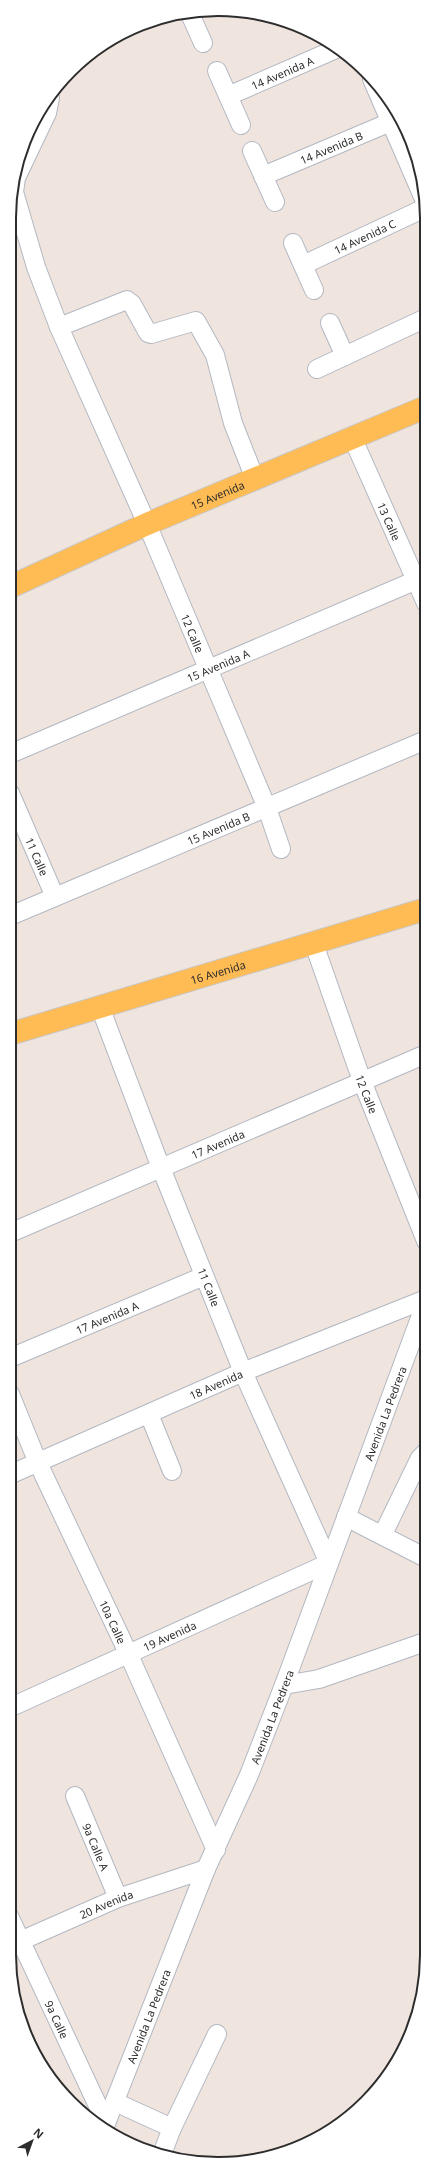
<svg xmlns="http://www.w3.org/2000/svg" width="436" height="2173" viewBox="0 0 436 2173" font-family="'Noto Sans',sans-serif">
	<rect width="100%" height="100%" fill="#f0e5de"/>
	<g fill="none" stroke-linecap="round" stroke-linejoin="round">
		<g stroke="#b2b7c2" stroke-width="20">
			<g id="minor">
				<path d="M 190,14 L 203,43"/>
				<path d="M 217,71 L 241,125"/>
				<path d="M 372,79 L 427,206"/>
				<path id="s1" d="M 228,96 L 336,49"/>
				<path id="s2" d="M 50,98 L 47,113 L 16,178 L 14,192 L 36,267 L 59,327 L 147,524 L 267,808 L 281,849"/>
				<path d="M 252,151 L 275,202"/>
				<path id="s3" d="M 263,176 L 400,118"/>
				<path d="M 293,243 L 314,290"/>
				<path id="s4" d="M 303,265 L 427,207"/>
				<path d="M 330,323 L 345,356"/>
				<path d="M 59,327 L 127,300 L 132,304 L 148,333 L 151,334 L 196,321 L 215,355 L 233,423 L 255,479"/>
				<path d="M 317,369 L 426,318"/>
				<path id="s5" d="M 353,439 L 426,603"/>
				<path id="s6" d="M 10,754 L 426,576"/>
				<path id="s7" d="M 10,793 L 55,897"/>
				<path id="s8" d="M 10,916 L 426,740"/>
				<path id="s9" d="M 314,944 L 362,1081 L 426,1241"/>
				<path id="s10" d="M 10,1233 L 426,1054"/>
				<path id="s11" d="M 10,1358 L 204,1276"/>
				<path id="s12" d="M 10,1394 L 38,1463 L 129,1655 L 216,1850"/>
				<path d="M 149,1414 L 172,1471"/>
				<path id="s13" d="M 9,1475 L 243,1372 L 426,1299"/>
				<path d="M 346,1517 L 426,1558"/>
				<path d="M 383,1534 L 420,1458 L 426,1452"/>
				<path d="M 284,1685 L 319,1679 L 425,1642"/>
				<path id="s14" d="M 9,1708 L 329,1563 L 243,1372 L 161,1168 L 100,1007"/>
				<path id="s15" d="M 75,1796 L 118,1898"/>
				<path id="s16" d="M 9,1916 L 106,2123 L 104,2125"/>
				<path id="s17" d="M 9,1946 L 118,1898 L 206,1869"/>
				<path d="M 115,2102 L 172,2128 L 162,2154"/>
				<path id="s18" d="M 105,2126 L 206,1869 L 249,1775 L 284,1685 L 426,1302"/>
				<path d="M 172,2128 L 217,2034"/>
			</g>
		</g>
		<g stroke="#c8c8c8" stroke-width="24">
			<g id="major">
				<path id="s19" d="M 10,587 L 147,524 L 426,407"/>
				<path id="s20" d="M 10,1034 L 426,909"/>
			</g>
		</g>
		<use href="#minor" stroke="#fff" stroke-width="18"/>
		<use href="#major" stroke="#ffbb54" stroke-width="22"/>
	</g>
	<g text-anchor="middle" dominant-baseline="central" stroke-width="3" stroke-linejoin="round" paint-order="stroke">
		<g font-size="11" fill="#2d2d2d" stroke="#fff">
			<text stroke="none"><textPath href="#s1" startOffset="59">14 Avenida A</textPath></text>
			<text stroke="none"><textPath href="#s3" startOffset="74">14 Avenida B</textPath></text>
			<text stroke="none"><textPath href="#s4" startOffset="68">14 Avenida C</textPath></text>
			<text stroke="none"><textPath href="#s19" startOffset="227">15 Avenida</textPath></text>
			<text stroke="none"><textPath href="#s5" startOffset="90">13 Calle</textPath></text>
			<text stroke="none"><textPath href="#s2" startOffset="578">12 Calle</textPath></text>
			<text stroke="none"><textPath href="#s6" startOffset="226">15 Avenida A</textPath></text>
			<text stroke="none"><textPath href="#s8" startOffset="226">15 Avenida B</textPath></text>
			<text stroke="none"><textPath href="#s7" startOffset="69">11 Calle</textPath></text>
			<text stroke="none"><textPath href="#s20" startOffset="217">16 Avenida</textPath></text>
			<text stroke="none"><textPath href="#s9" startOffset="159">12 Calle</textPath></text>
			<text stroke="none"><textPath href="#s10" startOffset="226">17 Avenida</textPath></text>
			<text transform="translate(209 1287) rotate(68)">11 Calle</text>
			<text stroke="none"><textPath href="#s11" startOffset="105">17 Avenida A</textPath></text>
			<text stroke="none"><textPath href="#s13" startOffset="226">18 Avenida</textPath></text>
			<text stroke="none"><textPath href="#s18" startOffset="766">Avenida La Pedrera</textPath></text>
			<text stroke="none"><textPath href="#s12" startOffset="250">10a Calle</textPath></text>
			<text stroke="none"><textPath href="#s14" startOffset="176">19 Avenida</textPath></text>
			<text stroke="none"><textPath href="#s18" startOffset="442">Avenida La Pedrera</textPath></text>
			<text stroke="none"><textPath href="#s15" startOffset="55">9a Calle A</textPath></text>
			<text stroke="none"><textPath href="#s17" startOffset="106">20 Avenida</textPath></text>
			<text stroke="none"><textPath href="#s18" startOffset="118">Avenida La Pedrera</textPath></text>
			<text stroke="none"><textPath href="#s16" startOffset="114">9a Calle</textPath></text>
		</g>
	</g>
	<path d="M0 0H436V2173H0ZM218 16H218A202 202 0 0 1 420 218V1955A202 202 0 0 1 218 2157H218A202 202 0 0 1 16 1955V218A202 202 0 0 1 218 16Z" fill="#fff" fill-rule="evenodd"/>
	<path fill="none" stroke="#2d2d2d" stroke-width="2" d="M218 16H218A202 202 0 0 1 420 218V1955A202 202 0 0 1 218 2157H218A202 202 0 0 1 16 1955V218A202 202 0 0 1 218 16Z"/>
	<g transform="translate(32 2141) rotate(41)" stroke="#ffffff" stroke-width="3" paint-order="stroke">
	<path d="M0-3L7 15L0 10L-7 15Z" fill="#2d2d2d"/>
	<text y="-6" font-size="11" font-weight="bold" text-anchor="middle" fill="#2d2d2d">N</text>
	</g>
</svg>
